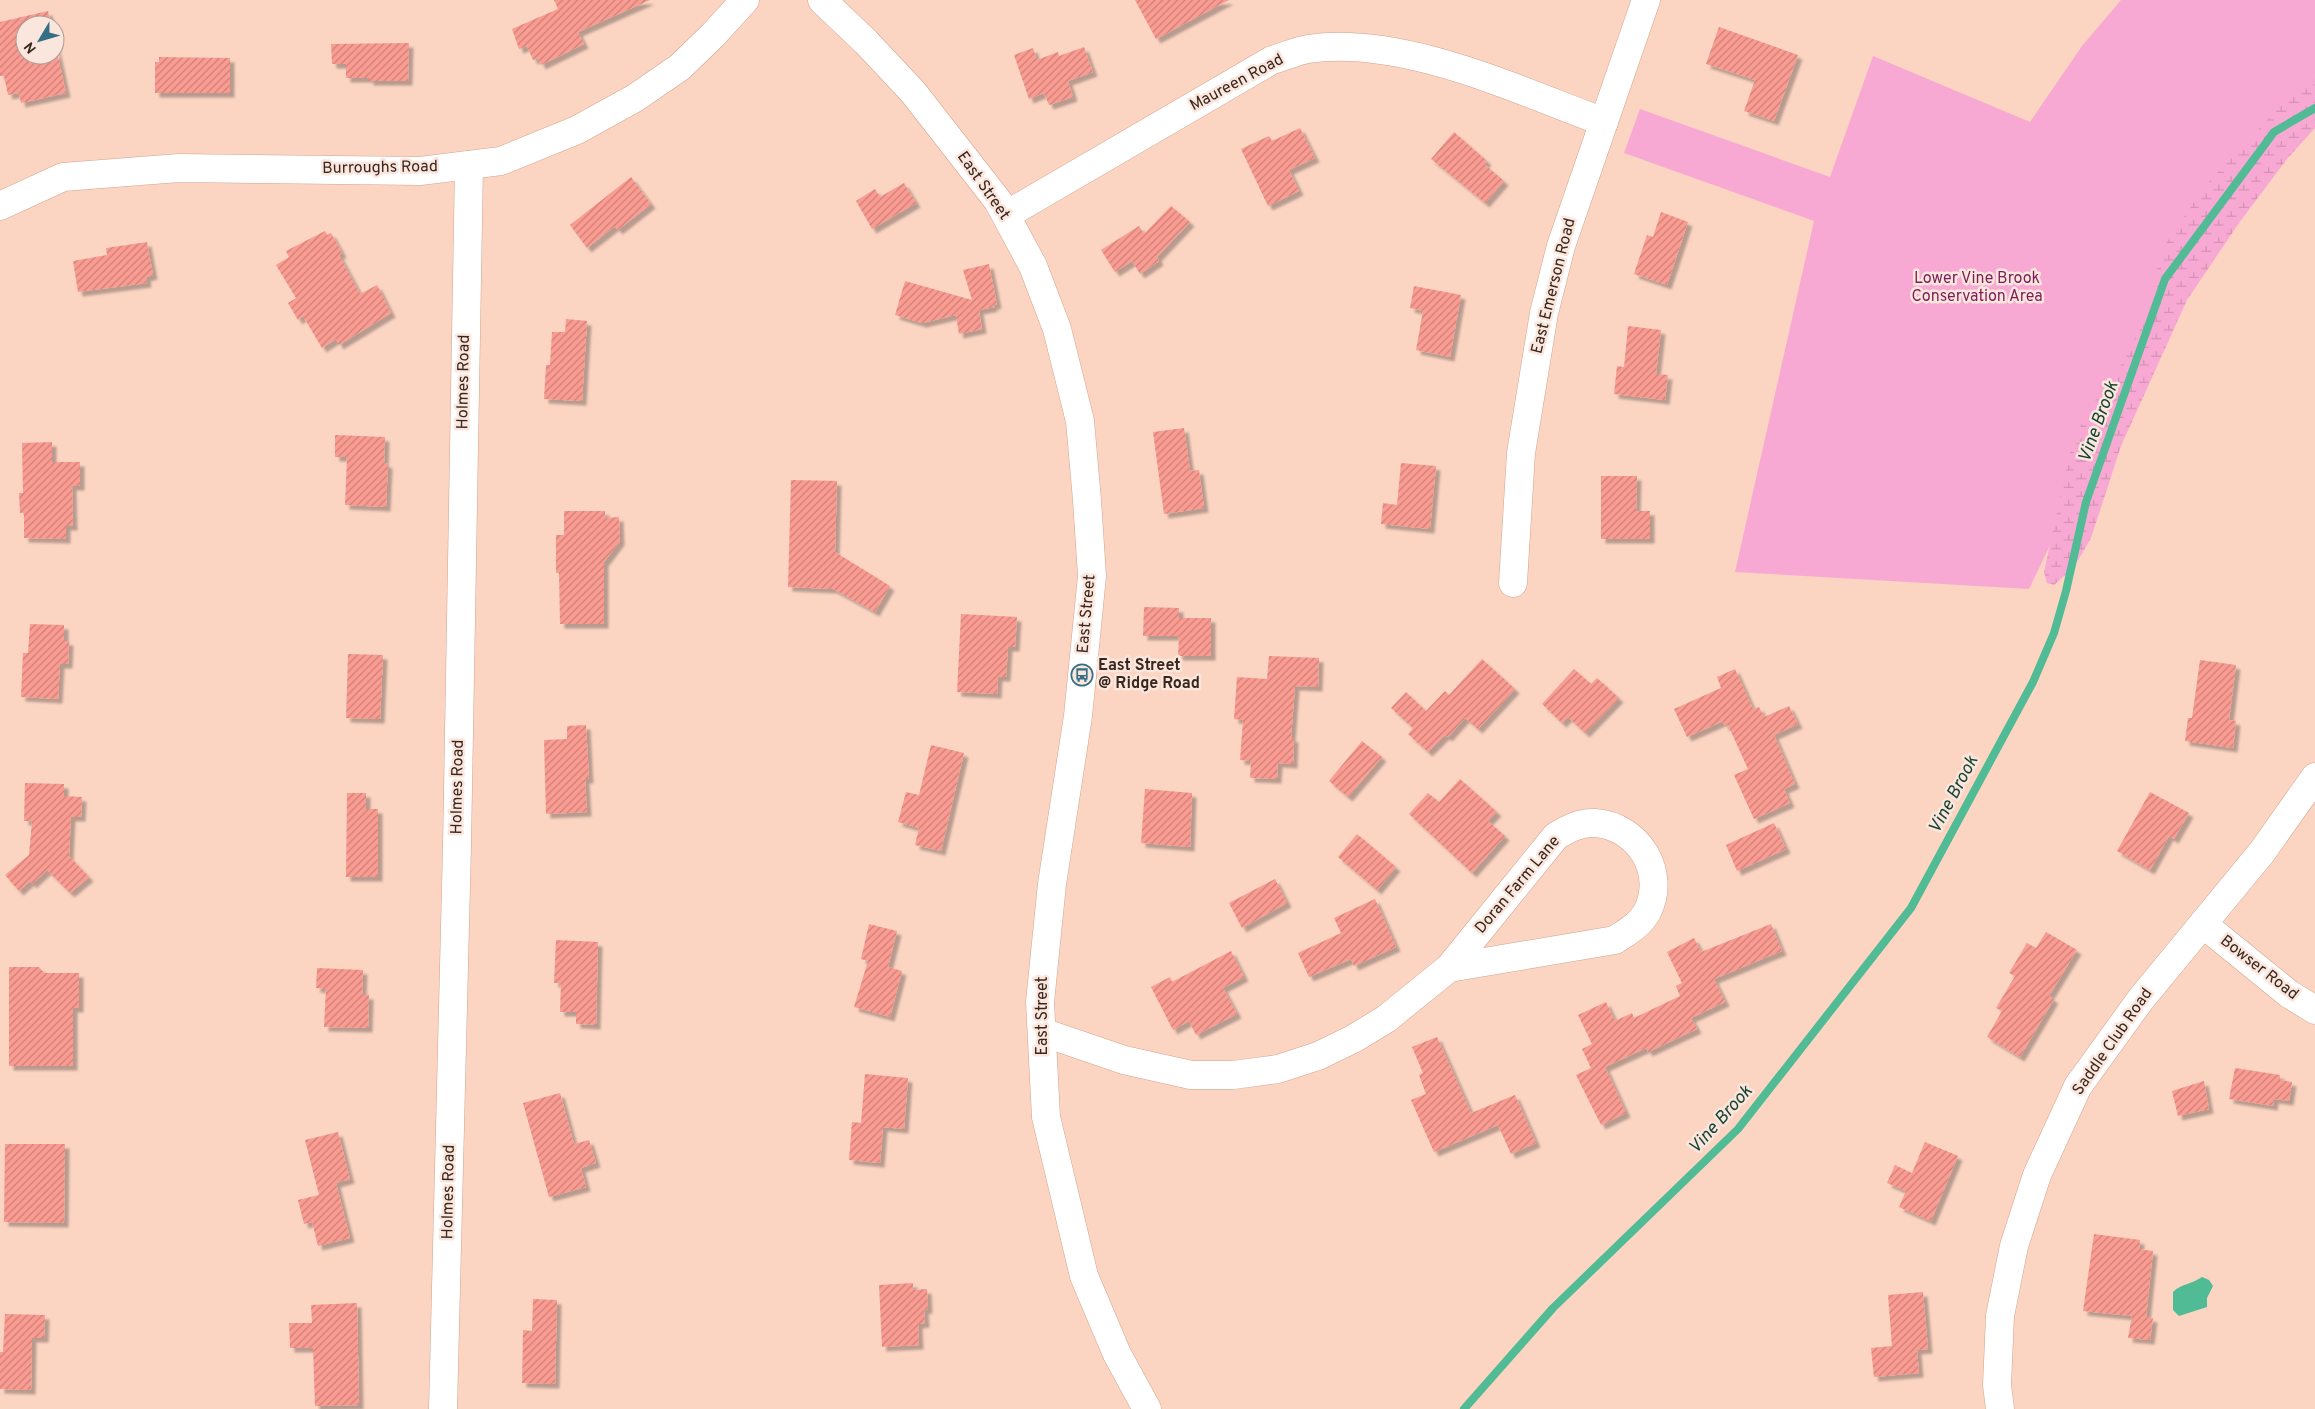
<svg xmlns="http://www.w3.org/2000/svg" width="2315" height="1409" viewBox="0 0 2315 1409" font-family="Overpass,sans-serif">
	<defs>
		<pattern id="wetland-marsh" width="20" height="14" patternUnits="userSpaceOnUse" patternTransform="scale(1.25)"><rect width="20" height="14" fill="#f7a9d3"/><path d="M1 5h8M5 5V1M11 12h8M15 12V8" fill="none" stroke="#d491b5"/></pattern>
		<pattern id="building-hatch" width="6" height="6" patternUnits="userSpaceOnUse" patternTransform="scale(1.25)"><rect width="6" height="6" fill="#fb9c92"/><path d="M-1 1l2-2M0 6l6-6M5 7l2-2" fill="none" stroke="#cc7f77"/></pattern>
		<filter id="shadow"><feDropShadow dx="4.5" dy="4.5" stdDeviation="1" flood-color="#0004"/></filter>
	</defs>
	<rect width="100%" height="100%" fill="#fbd4c2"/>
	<path fill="#f7a9d3" d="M 2121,0 L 2315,0 L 2315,76 L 2089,464 L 2029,589 L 1735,572 L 1814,221 L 1624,153 L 1640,109 L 1830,177 L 1873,56 L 2030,122 L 2082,46 Z"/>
	<path fill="url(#wetland-marsh)" d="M 2315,76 L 2315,128 L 2287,159 L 2239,223 L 2187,300 L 2121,446 L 2091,538 L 2074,567 L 2054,585 L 2047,583 L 2044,572 L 2073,439 L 2098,396 L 2120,366 L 2150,310 L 2158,283 L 2157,260 L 2163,248 L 2205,186 L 2289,97 Z"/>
	<path fill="#50bb94" d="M 2202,1277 L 2209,1280 L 2213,1286 L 2207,1298 L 2207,1307 L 2179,1316 L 2173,1310 L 2173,1292 C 2181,1284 2192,1284 2202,1277 Z"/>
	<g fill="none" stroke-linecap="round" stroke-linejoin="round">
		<path stroke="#50bb94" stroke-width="8" d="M 1464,1409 L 1553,1308 L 1738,1129 L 1911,908 L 2033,682 L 2054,633 L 2066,591 L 2086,502 L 2165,279 L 2274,132 L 2315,108"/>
	</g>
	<g fill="url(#building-hatch)" filter="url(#shadow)">
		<path d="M 554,0 L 650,0 L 578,32 L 584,44 L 541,65 L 538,58 L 533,60 L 527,46 L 519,49 L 512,29 L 558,9 Z"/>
		<path d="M 1135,0 L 1229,0 L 1156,39 Z"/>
		<path d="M 48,11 L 51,25 L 25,25 L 25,55 L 55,55 L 55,43 L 66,93 L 21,103 L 19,93 L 8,95 L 4,76 L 0,76 L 0,22 Z"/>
		<path d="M 1719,27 L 1798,55 L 1774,121 L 1744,111 L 1755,80 L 1706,64 Z"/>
		<path d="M 409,43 L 408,81 L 369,81 L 369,78 L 346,78 L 346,64 L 332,64 L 331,44 Z"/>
		<path d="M 1084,47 L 1093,72 L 1068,81 L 1073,97 L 1049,105 L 1044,93 L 1029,99 L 1014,55 L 1033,48 L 1037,60 L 1058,52 L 1059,56 Z"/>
		<path d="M 159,57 L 230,58 L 230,93 L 155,93 L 155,62 L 159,62 Z"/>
		<path d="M 1300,128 L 1315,158 L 1289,170 L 1299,191 L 1268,206 L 1241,149 L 1269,136 L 1272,141 Z"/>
		<path d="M 1454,132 L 1487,161 L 1484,164 L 1504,181 L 1485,203 L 1431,159 Z"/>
		<path d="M 631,177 L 651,204 L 618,230 L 615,226 L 587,248 L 570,225 Z"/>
		<path d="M 904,183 L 916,203 L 872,229 L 856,201 L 875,189 L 880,197 Z"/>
		<path d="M 1171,206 L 1190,222 L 1157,257 L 1159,261 L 1140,274 L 1132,261 L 1115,272 L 1101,250 L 1139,226 L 1144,234 Z"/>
		<path d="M 1661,212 L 1688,222 L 1667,285 L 1634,274 L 1647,235 L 1653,237 Z"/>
		<path d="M 325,231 L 327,235 L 331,233 L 342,253 L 339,255 L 360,294 L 377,285 L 391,313 L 339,345 L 336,339 L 322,348 L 303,316 L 298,320 L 288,303 L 296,298 L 276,265 L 289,257 L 286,251 Z"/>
		<path d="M 147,242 L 153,275 L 146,277 L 147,283 L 78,292 L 73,261 L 107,255 L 106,248 Z"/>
		<path d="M 989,264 L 997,304 L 991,306 L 995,307 L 979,310 L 982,329 L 959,334 L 956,315 L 922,323 L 895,315 L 905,281 L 972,300 L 963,270 Z"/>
		<path d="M 1414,286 L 1461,295 L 1450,357 L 1416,350 L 1423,311 L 1410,308 Z"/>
		<path d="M 566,319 L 587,321 L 582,401 L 544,399 L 546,365 L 550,365 L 552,332 L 565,332 Z"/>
		<path d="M 1628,326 L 1661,330 L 1656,374 L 1668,375 L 1665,400 L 1614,394 L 1617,366 L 1624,367 Z"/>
		<path d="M 1184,428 L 1190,471 L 1199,470 L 1204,508 L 1164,514 L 1153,432 Z"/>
		<path d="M 335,435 L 385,437 L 384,463 L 388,464 L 386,507 L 345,505 L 347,457 L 335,457 Z"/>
		<path d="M 52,442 L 52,462 L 80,462 L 80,486 L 72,486 L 73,526 L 66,526 L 66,539 L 24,538 L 24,513 L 20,513 L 19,493 L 23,493 L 22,443 Z"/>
		<path d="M 1401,463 L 1436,466 L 1430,529 L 1381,524 L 1383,503 L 1397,505 Z"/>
		<path d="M 1601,476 L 1637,476 L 1636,511 L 1650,511 L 1650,539 L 1601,539 Z"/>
		<path d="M 791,480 L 837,481 L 835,552 L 890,586 L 875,612 L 833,589 L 788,587 Z"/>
		<path d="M 564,511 L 605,511 L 605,518 L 619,517 L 620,541 L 604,562 L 604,624 L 560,624 L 559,573 L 556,573 L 556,535 L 564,535 Z"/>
		<path d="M 1144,607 L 1179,608 L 1179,618 L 1211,618 L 1211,656 L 1178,656 L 1179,636 L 1143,636 Z"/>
		<path d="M 961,614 L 1017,617 L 1015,647 L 1008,647 L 1006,677 L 998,677 L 997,694 L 957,692 Z"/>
		<path d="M 30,624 L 64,625 L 64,641 L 69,641 L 68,664 L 60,664 L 58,699 L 21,697 L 23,653 L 28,653 Z"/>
		<path d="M 348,654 L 383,655 L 380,719 L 346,718 Z"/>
		<path d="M 1269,656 L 1319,658 L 1318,687 L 1295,686 L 1291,738 L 1294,738 L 1293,764 L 1278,763 L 1277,779 L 1250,778 L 1251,761 L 1240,760 L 1243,720 L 1234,719 L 1237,677 L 1267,679 Z"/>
		<path d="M 1482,659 L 1515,689 L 1478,729 L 1465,718 L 1448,737 L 1445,735 L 1428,752 L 1408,734 L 1413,728 L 1391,708 L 1406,692 L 1426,711 L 1445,691 L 1449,695 Z"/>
		<path d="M 2200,660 L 2236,665 L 2229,720 L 2236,721 L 2233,748 L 2185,741 L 2188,718 L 2192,718 Z"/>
		<path d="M 1574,669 L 1591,684 L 1597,678 L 1619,698 L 1585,733 L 1568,717 L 1562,723 L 1542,704 Z"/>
		<path d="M 1735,669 L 1753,709 L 1759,707 L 1764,717 L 1789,706 L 1798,724 L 1774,735 L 1795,784 L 1784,789 L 1790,803 L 1754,819 L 1734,775 L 1748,769 L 1728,725 L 1725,727 L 1723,721 L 1687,737 L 1674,709 L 1721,688 L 1717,677 Z"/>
		<path d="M 586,725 L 589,779 L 585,779 L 587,812 L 546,814 L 544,740 L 567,739 L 567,726 Z"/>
		<path d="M 1362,741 L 1382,757 L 1348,797 L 1329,781 Z"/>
		<path d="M 931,745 L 964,753 L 941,851 L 915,845 L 919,828 L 898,822 L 906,792 L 919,795 Z"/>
		<path d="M 1460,779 L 1497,812 L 1488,821 L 1505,836 L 1472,873 L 1409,814 L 1428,793 L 1439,802 Z"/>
		<path d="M 25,783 L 64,784 L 64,796 L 82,797 L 81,817 L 71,817 L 69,856 L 89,877 L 70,893 L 47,870 L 32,884 L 30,881 L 19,891 L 5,875 L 29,855 L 32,821 L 24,821 Z"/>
		<path d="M 1145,789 L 1192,793 L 1190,847 L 1141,843 Z"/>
		<path d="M 2150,792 L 2189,813 L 2174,839 L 2169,836 L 2150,870 L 2117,851 Z"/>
		<path d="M 347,793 L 366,793 L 366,809 L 378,809 L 378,877 L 346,877 Z"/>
		<path d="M 1774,823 L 1786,849 L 1737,871 L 1726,845 Z"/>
		<path d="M 1357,834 L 1396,867 L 1377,890 L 1338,857 Z"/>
		<path d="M 1275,879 L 1287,903 L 1242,928 L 1229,903 Z"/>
		<path d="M 1375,899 L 1396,947 L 1354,966 L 1351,959 L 1309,977 L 1298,953 L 1341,933 L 1334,918 Z"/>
		<path d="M 869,924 L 897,931 L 888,967 L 902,971 L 890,1017 L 854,1007 L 868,961 L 861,959 Z"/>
		<path d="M 1771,924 L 1782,951 L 1714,979 L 1725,1002 L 1691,1018 L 1697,1029 L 1648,1052 L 1646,1048 L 1605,1067 L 1626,1113 L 1601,1125 L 1576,1075 L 1591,1068 L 1582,1049 L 1592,1044 L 1578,1015 L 1606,1002 L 1615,1021 L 1632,1013 L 1634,1018 L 1680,996 L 1676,986 L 1682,983 L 1667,952 L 1694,938 L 1701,952 Z"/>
		<path d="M 2046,932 L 2077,950 L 2049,996 L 2054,999 L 2020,1057 L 1987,1037 L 2002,1011 L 1996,1008 L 2015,976 L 2009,973 L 2027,943 L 2036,948 Z"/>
		<path d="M 556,940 L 598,942 L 596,1025 L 576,1024 L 576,1012 L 560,1012 L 561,983 L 554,983 Z"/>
		<path d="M 1231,951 L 1244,977 L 1223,988 L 1237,1014 L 1196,1035 L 1189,1021 L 1173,1030 L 1151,987 L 1170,977 L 1172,982 Z"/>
		<path d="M 9,967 L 39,967 L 44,973 L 79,973 L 79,1008 L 73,1008 L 73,1066 L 9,1066 Z"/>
		<path d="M 317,968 L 363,970 L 362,995 L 369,995 L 368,1028 L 324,1027 L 326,989 L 316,988 Z"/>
		<path d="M 1437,1037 L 1471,1113 L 1515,1095 L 1536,1143 L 1511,1154 L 1498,1125 L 1434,1152 L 1411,1100 L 1426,1094 L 1419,1075 L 1423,1073 L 1412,1047 Z"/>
		<path d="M 2235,1068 L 2280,1075 L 2280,1080 L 2292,1082 L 2289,1101 L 2274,1099 L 2273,1106 L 2229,1099 Z"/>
		<path d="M 865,1074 L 908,1078 L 904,1129 L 883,1127 L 880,1163 L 849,1160 L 852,1122 L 861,1123 Z"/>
		<path d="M 2204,1081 L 2209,1109 L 2178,1116 L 2172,1091 Z"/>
		<path d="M 560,1093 L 574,1144 L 589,1140 L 596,1163 L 581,1168 L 586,1187 L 549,1197 L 523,1103 Z"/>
		<path d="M 338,1132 L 350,1179 L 336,1183 L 350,1238 L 318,1246 L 312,1222 L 304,1224 L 298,1200 L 319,1195 L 305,1140 Z"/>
		<path d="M 1925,1142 L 1958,1156 L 1931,1221 L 1899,1207 L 1906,1191 L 1887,1183 L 1895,1165 L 1912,1173 Z"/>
		<path d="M 5,1144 L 65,1144 L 64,1223 L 4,1222 Z"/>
		<path d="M 2094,1234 L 2140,1240 L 2139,1249 L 2153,1251 L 2146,1317 L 2153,1318 L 2150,1340 L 2128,1338 L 2132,1316 L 2083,1311 Z"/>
		<path d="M 913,1283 L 913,1290 L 927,1289 L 928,1309 L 924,1310 L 925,1323 L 918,1324 L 919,1345 L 882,1347 L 879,1285 Z"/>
		<path d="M 1923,1292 L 1928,1349 L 1917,1350 L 1919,1373 L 1874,1377 L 1871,1348 L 1892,1346 L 1888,1295 Z"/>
		<path d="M 533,1299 L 557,1300 L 555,1384 L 522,1383 L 523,1330 L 532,1331 Z"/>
		<path d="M 357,1303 L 359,1405 L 315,1406 L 313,1348 L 290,1348 L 289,1323 L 312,1323 L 311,1305 Z"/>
		<path d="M 5,1314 L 45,1315 L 44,1338 L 32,1338 L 31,1390 L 0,1389 L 0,1352 L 3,1352 Z"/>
	</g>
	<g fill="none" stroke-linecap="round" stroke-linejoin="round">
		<g stroke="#d2a48e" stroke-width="29">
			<g id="minor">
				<path d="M 822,0 L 866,42 L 913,92 L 998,201 L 1033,266 L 1057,329 L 1080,421 L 1087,500 L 1092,576 L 1078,716 L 1052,884 L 1040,1002 L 1046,1117 L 1084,1276 L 1117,1354 L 1147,1409"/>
				<path d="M 0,206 L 63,177 L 179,168 L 420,171 L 501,161 L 577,130 L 635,98 L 680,67 L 713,35 L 745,0"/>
				<path d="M 1006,215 L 1272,60 C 1284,57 1296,51 1308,49 C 1402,35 1517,90 1604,122"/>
				<path d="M 1513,583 L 1521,453 L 1544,313 L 1561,246 L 1646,0"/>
				<path d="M 2203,924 L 2289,994 L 2315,1010"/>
				<path d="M 1042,1032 L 1124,1060 L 1191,1075 L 1233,1075 L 1278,1069 L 1318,1056 L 1353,1039 L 1386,1019 L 1449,968 L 1556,836 C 1568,829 1580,822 1595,823 C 1639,826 1667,873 1647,912 C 1640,925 1627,932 1615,940 L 1449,968"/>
				<path d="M 443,1409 L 457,846 L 469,165"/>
				<path d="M 2000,1409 L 1997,1385 L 2000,1316 L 2014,1246 L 2037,1175 L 2078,1086 L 2141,999 L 2262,852 L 2315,777"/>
			</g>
		</g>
		<use href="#minor" stroke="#fff" stroke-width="28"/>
	</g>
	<defs>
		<g id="bus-ring" transform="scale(1.125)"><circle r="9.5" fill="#fae6dd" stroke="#336f87" stroke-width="1.5"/><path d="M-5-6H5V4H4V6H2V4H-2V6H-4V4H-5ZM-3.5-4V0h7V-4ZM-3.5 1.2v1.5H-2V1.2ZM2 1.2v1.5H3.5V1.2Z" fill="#336f87"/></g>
	</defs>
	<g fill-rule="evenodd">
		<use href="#bus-ring" x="1082" y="675"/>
	</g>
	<g text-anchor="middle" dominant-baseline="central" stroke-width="5" stroke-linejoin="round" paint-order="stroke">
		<g font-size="16" fill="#39271e" stroke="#fae6dd">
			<text transform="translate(1237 83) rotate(-28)">Maureen Road</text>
			<text transform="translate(380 168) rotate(-1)">Burroughs Road</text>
			<text transform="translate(983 186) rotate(55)">East Street</text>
			<text transform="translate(1554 286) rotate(-76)">East Emerson Road</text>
			<text transform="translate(464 382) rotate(-89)">Holmes Road</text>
			<text transform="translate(1087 614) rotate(-85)">East Street</text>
			<text transform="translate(458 787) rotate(-89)">Holmes Road</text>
			<text transform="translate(1518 885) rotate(-50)">Doran Farm Lane</text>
			<text transform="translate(2259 968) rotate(38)">Bowser Road</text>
			<text transform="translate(1043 1016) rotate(-90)">East Street</text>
			<text transform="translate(2113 1042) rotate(-55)">Saddle Club Road</text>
			<text transform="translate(449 1192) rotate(-89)">Holmes Road</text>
		</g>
		<g font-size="16" fill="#7e1d5b" stroke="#fae6dd">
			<text x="1977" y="279">Lower Vine Brook<tspan x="1977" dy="18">Conservation Area</tspan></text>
		</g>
		<g font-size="16" font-weight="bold" fill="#39271e" stroke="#fae6dd" text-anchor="start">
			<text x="1098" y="666">East Street<tspan x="1098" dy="18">@ Ridge Road</tspan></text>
		</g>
		<g font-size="18" font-style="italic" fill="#164433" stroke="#fae6dd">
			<text transform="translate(2099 422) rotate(-70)">Vine Brook</text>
			<text transform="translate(1954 795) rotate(-62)">Vine Brook</text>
			<text transform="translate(1721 1120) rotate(-48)">Vine Brook</text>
		</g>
	</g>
	<g transform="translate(40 40) rotate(232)"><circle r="24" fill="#fae6dd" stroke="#ad9a91"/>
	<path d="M0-4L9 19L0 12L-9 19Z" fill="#336f87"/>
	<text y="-8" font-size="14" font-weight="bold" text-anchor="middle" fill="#39271e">N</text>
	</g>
</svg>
